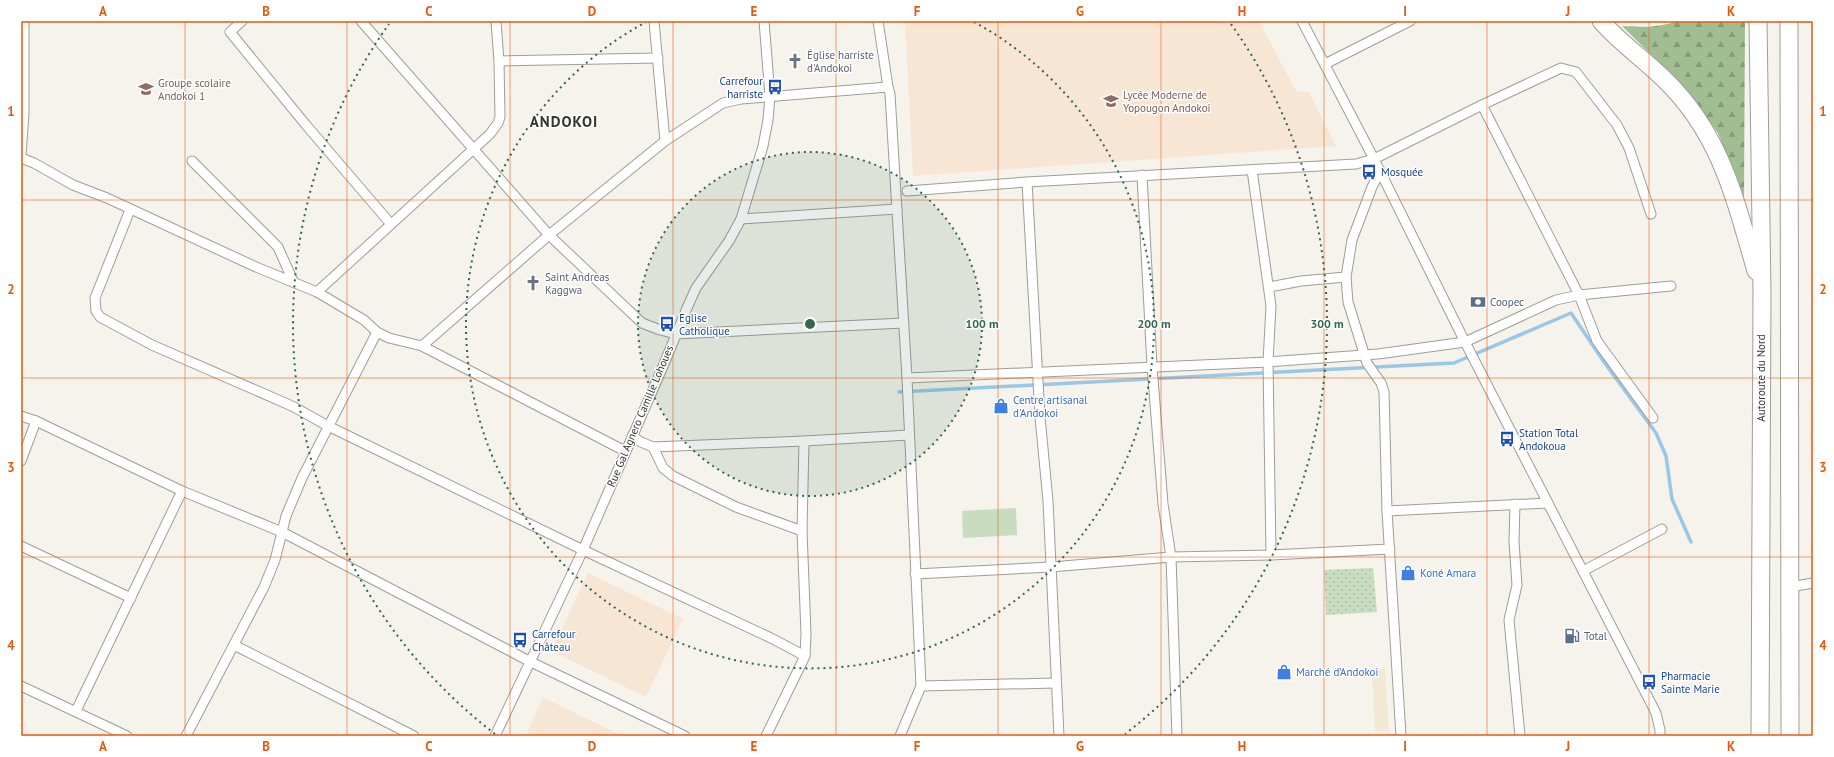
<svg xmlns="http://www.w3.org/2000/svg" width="1834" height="757" viewBox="0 0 1834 757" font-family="'PT Sans',sans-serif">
	<defs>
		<pattern id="grass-dots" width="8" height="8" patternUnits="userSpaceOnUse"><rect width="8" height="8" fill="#c8dcbf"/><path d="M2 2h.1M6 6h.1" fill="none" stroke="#acbda4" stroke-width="1.8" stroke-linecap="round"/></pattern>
		<pattern id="forest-firs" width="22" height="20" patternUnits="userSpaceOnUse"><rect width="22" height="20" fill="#a1be93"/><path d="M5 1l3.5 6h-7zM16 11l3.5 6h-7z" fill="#849b78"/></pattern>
	</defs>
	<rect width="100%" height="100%" fill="#f5f3ec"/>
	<g fill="#f1e9d3">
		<path d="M 1810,400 L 1813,401 L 1812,589 Z"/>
		<path d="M 1385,669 L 1389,731 L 1375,731 L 1372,670 Z"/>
	</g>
	<g fill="#f8e6d5">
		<path d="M 905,21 L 1259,21 L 1296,91 L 1309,92 L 1336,146 L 913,176 Z"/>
		<path d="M 588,573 L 683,619 L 646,697 L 551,651 Z"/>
		<path d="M 543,697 L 550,701 L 623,736 L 526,736 Z"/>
	</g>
	<path fill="url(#grass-dots)" d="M 1373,568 L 1377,612 L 1326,615 L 1324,570 Z"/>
	<path fill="url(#forest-firs)" d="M 1677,21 L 1745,21 L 1744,199 L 1718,133 L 1685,88 L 1622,26 C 1641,27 1659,28 1677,21 Z"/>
	<path fill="#c8dcbf" d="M 1016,508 L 1017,535 L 963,538 L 962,511 Z"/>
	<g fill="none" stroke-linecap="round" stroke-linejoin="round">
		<path stroke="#99c7e8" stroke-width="3.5" d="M 899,392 L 1454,363 L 1571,313 L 1604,362 L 1656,433 L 1666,456 L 1672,499 L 1691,542"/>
		<g stroke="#a09d97" stroke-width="11">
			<g id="street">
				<path d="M 242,21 L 230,32 L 306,125 L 390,223"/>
				<path d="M 361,21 L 549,235 L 642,323 L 660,330 L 676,334 L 904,323"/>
				<path d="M 654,21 L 665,141"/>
				<path d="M 878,21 L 888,87 L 890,94 L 907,378 L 921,686 L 900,736"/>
				<path d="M 1302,21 L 1374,159 L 1465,342 L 1656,713 L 1660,730 L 1660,736"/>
				<path d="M 499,61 L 658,58"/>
				<path d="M 1325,64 L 1410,21"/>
				<path d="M 1482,105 L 1579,295 L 1597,341 L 1653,418"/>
				<path d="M 21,155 L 24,113 L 24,21"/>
				<path d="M 21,158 L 34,163 L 73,185 L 107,198 L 256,267 L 317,292 L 364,320 L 377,332 L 389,338 L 422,346 L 625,451"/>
				<path d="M 192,161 L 278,247 L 293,281"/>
				<path d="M 1252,170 L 1271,306 L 1268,362 L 1271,555"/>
				<path d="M 1380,172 L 1372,187 L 1352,240 L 1346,277 L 1348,302 L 1367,363 L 1381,383 L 1384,392 L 1387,511 L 1401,736"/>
				<path d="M 1142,175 L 1152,366 L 1163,504 L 1171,557 L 1177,736"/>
				<path d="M 1027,182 L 1040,417 L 1048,501 L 1059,736"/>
				<path d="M 907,191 L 1027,182 L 1356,164 L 1374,159 L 1482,105 L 1561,68 L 1576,72 L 1617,125 L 1629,148 L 1651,214"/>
				<path d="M 130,210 L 95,298 L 96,311 L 100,317 L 152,345 L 292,406 L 328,426 L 583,550 L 771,638 L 805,656"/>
				<path d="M 741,219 L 897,209"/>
				<path d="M 1269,287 L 1301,281 L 1346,277"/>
				<path d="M 317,292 L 490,134 L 498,123 L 500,117 L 499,61 L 496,21"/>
				<path d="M 422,346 L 549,235 L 665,141 L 723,103 L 741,99 L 888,87"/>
				<path d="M 907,378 L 1268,362 L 1378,354 L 1465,342 L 1556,300 L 1579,295 L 1671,286"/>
				<path d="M 21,416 L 36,421 L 182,491 L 282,532 L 531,662 L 685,736"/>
				<path d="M 632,436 L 641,442 L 653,447 L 804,441 L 909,435"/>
				<path d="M 653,447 L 663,468 L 673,476 L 736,507 L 802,531"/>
				<path d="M 21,461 L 36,421"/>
				<path d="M 1515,504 L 1514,542 L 1517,585 L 1509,620 L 1520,736"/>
				<path d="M 1387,511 L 1548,503"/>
				<path d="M 21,546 L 131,598"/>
				<path d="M 1583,571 L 1662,529"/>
				<path d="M 915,574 L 1051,567 L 1171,557 L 1271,555 L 1390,549"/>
				<path d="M 1790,587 L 1813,583"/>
				<path d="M 234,645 L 414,736"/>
				<path d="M 21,686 L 127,736"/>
				<path d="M 921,686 L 1056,683"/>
				<path d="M 76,711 L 182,491"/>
				<path d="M 186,736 L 264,587 L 275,560 L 286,516 L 302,478 L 377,332"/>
				<path d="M 495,736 L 583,550 L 664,364 L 687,308 L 696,288 L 729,241 L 741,219 L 763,146 L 768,120 L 770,96 L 764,21"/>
				<path d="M 766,736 L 805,656 L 806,634 L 802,531 L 804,441"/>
			</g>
		</g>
		<g stroke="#a09d97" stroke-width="19">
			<g id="highway">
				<path d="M 1601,21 C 1620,43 1645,60 1666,81 C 1721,135 1735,199 1756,271"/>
				<path d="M 1758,21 L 1762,292 L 1760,736"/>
				<path d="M 1789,21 L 1790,736"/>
			</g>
		</g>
		<use href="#street" stroke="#fff" stroke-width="9"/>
		<use href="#highway" stroke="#fff" stroke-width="17"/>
	</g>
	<path fill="none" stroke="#e8590c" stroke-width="1" stroke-opacity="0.55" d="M 185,21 L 185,736M 347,21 L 347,736M 510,21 L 510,736M 673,21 L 673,736M 836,21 L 836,736M 998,21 L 998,736M 1161,21 L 1161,736M 1324,21 L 1324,736M 1487,21 L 1487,736M 1649,21 L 1649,736M 21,200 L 1813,200M 21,378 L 1813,378M 21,557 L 1813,557"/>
	<circle cx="810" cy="324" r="172" fill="#306850" fill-opacity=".12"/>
	<g fill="none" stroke="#306850" stroke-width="2" stroke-dasharray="2 4">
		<circle cx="810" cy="324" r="172"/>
		<path d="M974 22A344 344 0 1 1 646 22"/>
		<path d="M495 734A517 517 0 0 1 389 24M1231 24A517 517 0 0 1 1125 734"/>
	</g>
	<defs>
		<g id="church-bare" transform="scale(1.2)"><path d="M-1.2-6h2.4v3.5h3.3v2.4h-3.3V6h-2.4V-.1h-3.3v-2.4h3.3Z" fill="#6b7280" stroke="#fff" stroke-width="2.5" paint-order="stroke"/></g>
		<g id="bus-bare" transform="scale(1.2)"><path d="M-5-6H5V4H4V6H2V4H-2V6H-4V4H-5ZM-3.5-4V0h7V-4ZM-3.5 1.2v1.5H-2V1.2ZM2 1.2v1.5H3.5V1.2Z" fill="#1a4fb4" stroke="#fff" stroke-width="2.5" paint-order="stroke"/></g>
		<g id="school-bare" transform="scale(1.2)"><path d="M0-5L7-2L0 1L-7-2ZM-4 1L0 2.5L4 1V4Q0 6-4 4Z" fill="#8d6e63" stroke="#fff" stroke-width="2.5" paint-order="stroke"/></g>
		<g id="bank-bare" transform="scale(1.2)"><path d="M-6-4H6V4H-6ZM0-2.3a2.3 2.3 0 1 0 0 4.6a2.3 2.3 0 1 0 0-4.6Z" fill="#5c6f8a" stroke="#fff" stroke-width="2.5" paint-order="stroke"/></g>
		<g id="shop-bare" transform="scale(1.2)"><path d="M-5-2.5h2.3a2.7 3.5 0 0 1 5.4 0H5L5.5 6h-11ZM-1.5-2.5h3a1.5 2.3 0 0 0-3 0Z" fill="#3f7fe0" stroke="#fff" stroke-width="2.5" paint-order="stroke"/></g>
		<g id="fuel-bare" transform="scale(1.2)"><path d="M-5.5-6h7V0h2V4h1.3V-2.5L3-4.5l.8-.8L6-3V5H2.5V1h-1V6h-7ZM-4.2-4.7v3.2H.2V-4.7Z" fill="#5c6f8a" stroke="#fff" stroke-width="2.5" paint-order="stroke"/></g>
	</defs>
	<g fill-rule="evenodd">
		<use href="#church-bare" x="795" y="61"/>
		<use href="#bus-bare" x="775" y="87"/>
		<use href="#school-bare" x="146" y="89"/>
		<use href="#school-bare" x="1111" y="101"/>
		<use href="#bus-bare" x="1369" y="172"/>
		<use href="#church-bare" x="533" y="283"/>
		<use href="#bank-bare" x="1478" y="302"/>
		<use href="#bus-bare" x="667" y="324"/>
		<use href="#shop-bare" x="1001" y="406"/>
		<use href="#bus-bare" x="1507" y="439"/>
		<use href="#shop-bare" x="1408" y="573"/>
		<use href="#fuel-bare" x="1572" y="636"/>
		<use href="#bus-bare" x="520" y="640"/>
		<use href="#shop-bare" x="1284" y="672"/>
		<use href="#bus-bare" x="1649" y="682"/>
	</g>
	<g text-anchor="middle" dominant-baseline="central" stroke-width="3" stroke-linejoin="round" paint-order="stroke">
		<g font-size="11" fill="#5b616d" stroke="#fff" text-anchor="start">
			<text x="807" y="55">Église harriste<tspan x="807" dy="13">d'Andokoi</tspan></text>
			<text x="545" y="277">Saint Andreas<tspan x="545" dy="13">Kaggwa</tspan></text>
		</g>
		<g font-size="11" fill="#164399" stroke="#fff" text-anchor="start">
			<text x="763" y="81" text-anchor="end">Carrefour<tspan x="763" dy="13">harriste</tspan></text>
			<text x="1381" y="172">Mosquée</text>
			<text x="679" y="318">Eglise<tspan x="679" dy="13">Catholique</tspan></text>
			<text x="1519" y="433">Station Total<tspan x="1519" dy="13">Andokoua</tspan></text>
			<text x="532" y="634">Carrefour<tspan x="532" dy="13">Château</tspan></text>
			<text x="1661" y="676">Pharmacie<tspan x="1661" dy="13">Sainte Marie</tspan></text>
		</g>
		<g font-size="11" fill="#785e54" stroke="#fff" text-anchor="start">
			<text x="158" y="83">Groupe scolaire<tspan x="158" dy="13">Andokoi 1</tspan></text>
			<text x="1123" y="95">Lycée Moderne de<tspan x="1123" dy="13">Yopougon Andokoi</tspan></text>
		</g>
		<g font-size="11" fill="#4e5e75" stroke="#fff" text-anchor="start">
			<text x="1490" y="302">Coopec</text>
			<text x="1584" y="636">Total</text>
		</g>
		<g font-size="11" fill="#333330" stroke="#fff">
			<text transform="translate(1761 378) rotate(-90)">Autoroute du Nord</text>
			<text transform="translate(640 416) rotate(-67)">Rue Gal Agnero Camille Lohoues</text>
		</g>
		<g font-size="11" fill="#366cbe" stroke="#fff" text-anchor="start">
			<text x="1013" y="400">Centre artisanal<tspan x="1013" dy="13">d'Andokoi</tspan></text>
			<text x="1420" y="573">Koné Amara</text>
			<text x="1296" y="672">Marché d’Andokoi</text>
		</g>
		<g font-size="15" font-weight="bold" letter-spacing="1" fill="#333330" stroke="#fff">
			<text x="564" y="121">ANDOKOI</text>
		</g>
	</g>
	<circle cx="810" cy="324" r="6" fill="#306850" stroke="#fff" stroke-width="2"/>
	<g font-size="12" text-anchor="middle" font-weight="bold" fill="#306850" stroke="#fff" stroke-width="3" stroke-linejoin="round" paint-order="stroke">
		<text x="982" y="328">100 m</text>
		<text x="1154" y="328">200 m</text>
		<text x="1327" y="328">300 m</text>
	</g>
	<rect width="1834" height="757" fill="none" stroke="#ffffff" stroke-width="44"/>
	<rect x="22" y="22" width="1790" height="713" fill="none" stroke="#e8590c" stroke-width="1.5"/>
	<g font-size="13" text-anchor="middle" font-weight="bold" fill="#e8590c">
		<text x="103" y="16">A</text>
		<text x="266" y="16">B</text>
		<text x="429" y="16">C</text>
		<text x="592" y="16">D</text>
		<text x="754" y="16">E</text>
		<text x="917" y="16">F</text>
		<text x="1080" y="16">G</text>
		<text x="1242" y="16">H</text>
		<text x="1405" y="16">I</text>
		<text x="1568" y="16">J</text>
		<text x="1731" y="16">K</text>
		<text x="11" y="116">1</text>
		<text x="1823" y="116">1</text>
		<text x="11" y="294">2</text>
		<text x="1823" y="294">2</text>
		<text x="11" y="472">3</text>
		<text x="1823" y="472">3</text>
		<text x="11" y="650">4</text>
		<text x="1823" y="650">4</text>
		<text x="103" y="751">A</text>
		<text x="266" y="751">B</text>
		<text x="429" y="751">C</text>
		<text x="592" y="751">D</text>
		<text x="754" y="751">E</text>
		<text x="917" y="751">F</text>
		<text x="1080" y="751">G</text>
		<text x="1242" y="751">H</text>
		<text x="1405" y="751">I</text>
		<text x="1568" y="751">J</text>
		<text x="1731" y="751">K</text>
	</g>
</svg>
